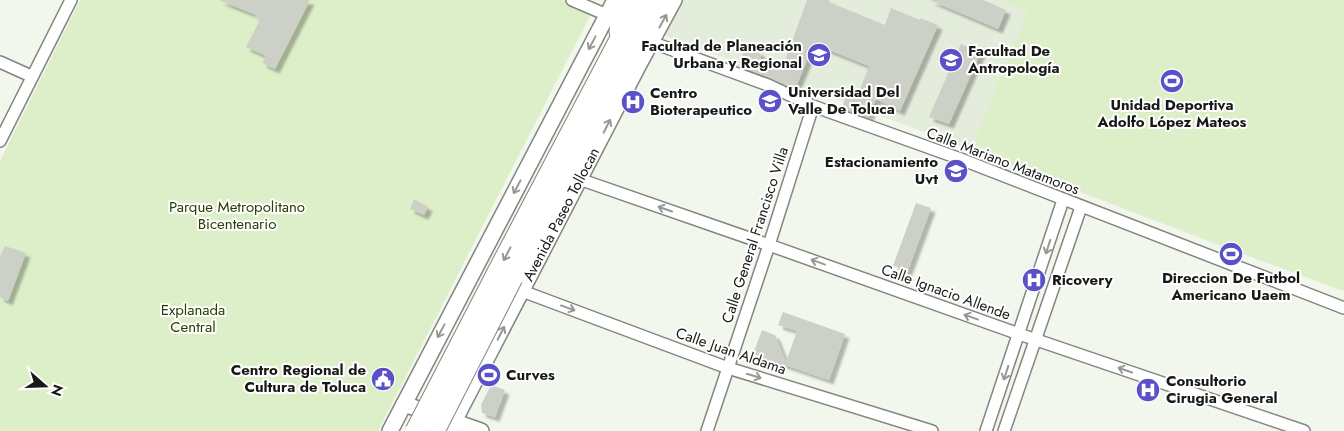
<svg xmlns="http://www.w3.org/2000/svg" width="1344" height="431" viewBox="0 0 1344 431" font-family="Jost,sans-serif">
	<defs>
		<filter id="shadow"><feDropShadow dx="4.5" dy="4.5" stdDeviation="1" flood-color="#0004"/></filter>
	</defs>
	<rect width="100%" height="100%" fill="#f2f7ed"/>
	<path fill="#e4ecdb" d="M 682,0 L 1344,0 L 1344,291 L 1236,252 L 874,113 L 663,35 Z"/>
	<g fill="#ddefc9">
		<path d="M 80,0 L 562,0 L 592,12 L 378,431 L 0,431 L 0,161 Z"/>
		<path d="M 999,0 L 1344,0 L 1344,291 L 971,150 L 1028,12 Z"/>
	</g>
	<g fill="#ccd0c7" filter="url(#shadow)">
		<path d="M 219,0 L 310,0 L 275,69 L 262,63 L 266,56 L 246,47 L 260,20 L 254,17 L 256,15 Z"/>
		<path d="M 807,0 L 830,0 L 829,2 L 885,25 L 891,8 L 920,20 L 920,18 L 938,25 L 900,111 L 876,99 L 869,117 L 842,107 L 847,94 L 857,98 L 869,66 L 814,44 L 795,89 L 771,78 L 738,66 L 746,47 L 760,52 L 761,61 L 782,69 Z"/>
		<path d="M 930,0 L 983,0 L 1006,10 L 998,29 Z"/>
		<path d="M 961,44 L 981,52 L 949,124 L 929,117 Z"/>
		<path d="M 414,199 L 428,207 L 424,215 L 410,209 Z"/>
		<path d="M 916,203 L 931,208 L 907,273 L 898,269 L 898,267 L 893,266 Z"/>
		<path d="M 5,246 L 26,253 L 8,301 L 0,297 L 0,256 Z"/>
		<path d="M 783,312 L 845,334 L 829,380 L 753,354 L 762,330 L 775,335 L 786,362 L 797,331 L 778,325 Z"/>
		<path d="M 491,385 L 505,390 L 495,417 L 482,413 L 481,405 Z"/>
	</g>
	<g fill="none" stroke-linecap="round" stroke-linejoin="round">
		<g stroke="#82867e" stroke-width="14">
			<g id="minor">
				<path d="M 572,0 L 607,15"/>
				<path d="M 651,42 L 768,85 L 813,106 L 958,158 L 1344,308"/>
				<path d="M 0,62 L 31,76"/>
				<path d="M 0,141 L 71,0"/>
				<path d="M 579,179 L 769,245 L 1019,334 L 1304,431"/>
				<path d="M 522,291 L 728,368 L 932,431"/>
				<path d="M 707,431 L 769,245 L 813,106"/>
				<path d="M 986,431 L 1063,200"/>
				<path d="M 1004,431 L 1081,207"/>
			</g>
		</g>
		<g stroke="#82867e" stroke-width="18">
			<g id="secondary">
				<path d="M 404,404 L 481,431"/>
				<path d="M 390,431 L 615,0"/>
				<path id="s1" d="M 449,431 L 638,66 L 674,0"/>
			</g>
		</g>
		<g stroke="#82867e" stroke-width="21">
			<g id="trunk">
				<path d="M 619,32 L 622,0"/>
				<path d="M 496,274 L 640,0"/>
				<path d="M 513,278 L 657,0"/>
			</g>
		</g>
		<use href="#minor" stroke="#fff" stroke-width="11"/>
		<use href="#secondary" stroke="#fff" stroke-width="15"/>
		<use href="#trunk" stroke="#fff" stroke-width="19"/>
		<g stroke="#82867e" stroke-width="21" stroke-linecap="butt">
			<g id="trunk-bridge">
				<path d="M 415,431 L 496,274"/>
				<path d="M 435,431 L 513,278"/>
			</g>
		</g>
		<use href="#trunk-bridge" stroke="#fff" stroke-width="19"/>
	</g>
	<defs><path id="oneway-shaft" d="M-6 0H5M1.5-3L5.5 0L1.5 3" fill="none" stroke-width="1.6" stroke-linecap="round" stroke-linejoin="round" transform="scale(1.25)"/></defs>
	<g stroke="#979896">
		<use href="#oneway-shaft" transform="translate(663 21) rotate(-61)"/>
		<use href="#oneway-shaft" transform="translate(592 43) rotate(118)"/>
		<use href="#oneway-shaft" transform="translate(607 126) rotate(-63)"/>
		<use href="#oneway-shaft" transform="translate(517 187) rotate(118)"/>
		<use href="#oneway-shaft" transform="translate(665 209) rotate(-161)"/>
		<use href="#oneway-shaft" transform="translate(1048 247) rotate(108)"/>
		<use href="#oneway-shaft" transform="translate(507 254) rotate(118)"/>
		<use href="#oneway-shaft" transform="translate(818 262) rotate(-160)"/>
		<use href="#oneway-shaft" transform="translate(568 308) rotate(20)"/>
		<use href="#oneway-shaft" transform="translate(971 317) rotate(-160)"/>
		<use href="#oneway-shaft" transform="translate(441 331) rotate(118)"/>
		<use href="#oneway-shaft" transform="translate(501 333) rotate(-63)"/>
		<use href="#oneway-shaft" transform="translate(1125 370) rotate(-161)"/>
		<use href="#oneway-shaft" transform="translate(1006 373) rotate(108)"/>
		<use href="#oneway-shaft" transform="translate(754 376) rotate(17)"/>
	</g>
	<defs>
		<g id="university-disc" transform="scale(1.25)"><circle r="9.5" fill="#5a50c8" stroke="#fff"/><path d="M0-5L7-2L0 1L-7-2ZM-4 1L0 2.5L4 1V4Q0 6-4 4Z" fill="#fff"/></g>
		<g id="stadium-disc" transform="scale(1.25)"><circle r="9.5" fill="#5a50c8" stroke="#fff"/><path d="M0-5a6.5 5 0 1 0 0 10a6.5 5 0 1 0 0-10ZM-3.5-1.8h7v3.6h-7Z" fill="#fff"/></g>
		<g id="hospital-disc" transform="scale(1.25)"><circle r="9.5" fill="#5a50c8" stroke="#fff"/><path d="M-5-5h3v3.5h4V-5h3V5h-3V1.5h-4V5h-3Z" fill="#fff"/></g>
		<g id="civic-disc" transform="scale(1.25)"><circle r="9.5" fill="#5a50c8" stroke="#fff"/><path d="M-.6-6.5H3V-4.5H.6V-3L4-1V1h2V6H-6V1h2V-1L-.6-3ZM-1.2 2.5V6h2.4V2.5Z" fill="#fff"/></g>
	</defs>
	<g fill-rule="evenodd">
		<use href="#university-disc" x="819" y="55"/>
		<use href="#university-disc" x="951" y="60"/>
		<use href="#stadium-disc" x="1172" y="81"/>
		<use href="#university-disc" x="770" y="101"/>
		<use href="#hospital-disc" x="633" y="102"/>
		<use href="#university-disc" x="956" y="171"/>
		<use href="#stadium-disc" x="1231" y="254"/>
		<use href="#hospital-disc" x="1034" y="280"/>
		<use href="#stadium-disc" x="489" y="375"/>
		<use href="#civic-disc" x="383" y="379"/>
		<use href="#hospital-disc" x="1148" y="390"/>
	</g>
	<g text-anchor="middle" dominant-baseline="central" stroke-width="4" stroke-linejoin="round" paint-order="stroke">
		<g font-size="15" font-weight="bold" fill="#181916" stroke="#fff" text-anchor="start">
			<text x="802" y="46" text-anchor="end">Facultad de Planeación<tspan x="802" dy="17">Urbana y Regional</tspan></text>
			<text x="968" y="51">Facultad De<tspan x="968" dy="17">Antropología</tspan></text>
			<text x="788" y="92">Universidad Del<tspan x="788" dy="17">Valle De Toluca</tspan></text>
			<text x="650" y="93">Centro<tspan x="650" dy="17">Bioterapeutico</tspan></text>
			<text x="1172" y="105" text-anchor="middle">Unidad Deportiva<tspan x="1172" dy="17">Adolfo López Mateos</tspan></text>
			<text x="938" y="162" text-anchor="end">Estacionamiento<tspan x="938" dy="17">Uvt</tspan></text>
			<text x="1231" y="278" text-anchor="middle">Direccion De Futbol<tspan x="1231" dy="17">Americano Uaem</tspan></text>
			<text x="1052" y="280">Ricovery</text>
			<text x="366" y="370" text-anchor="end">Centro Regional de<tspan x="366" dy="17">Cultura de Toluca</tspan></text>
			<text x="506" y="375">Curves</text>
			<text x="1166" y="381">Consultorio<tspan x="1166" dy="17">Cirugia General</tspan></text>
		</g>
		<g font-size="15" fill="#181916" stroke="#fff">
			<text transform="translate(1003 161) rotate(21)">Calle Mariano Matamoros</text>
			<text stroke="none"><textPath href="#s1" startOffset="244">Avenida Paseo Tollocan</textPath></text>
			<text transform="translate(755 235) rotate(-72)">Calle General Francisco Villa</text>
			<text transform="translate(946 292) rotate(20)">Calle Ignacio Allende</text>
			<text transform="translate(731 351) rotate(19)">Calle Juan Aldama</text>
		</g>
		<g font-size="15" fill="#293e00" stroke="#fff">
			<text x="237" y="207">Parque Metropolitano<tspan x="237" dy="17">Bicentenario</tspan></text>
			<text x="193" y="310">Explanada<tspan x="193" dy="17">Central</tspan></text>
		</g>
	</g>
	<g transform="translate(45 386) rotate(110)" stroke="#ffffff" stroke-width="4" paint-order="stroke">
	<path d="M0-4L9 19L0 12L-9 19Z" fill="#181916"/>
	<text y="-8" font-size="14" font-weight="bold" text-anchor="middle" fill="#181916">N</text>
	</g>
</svg>
